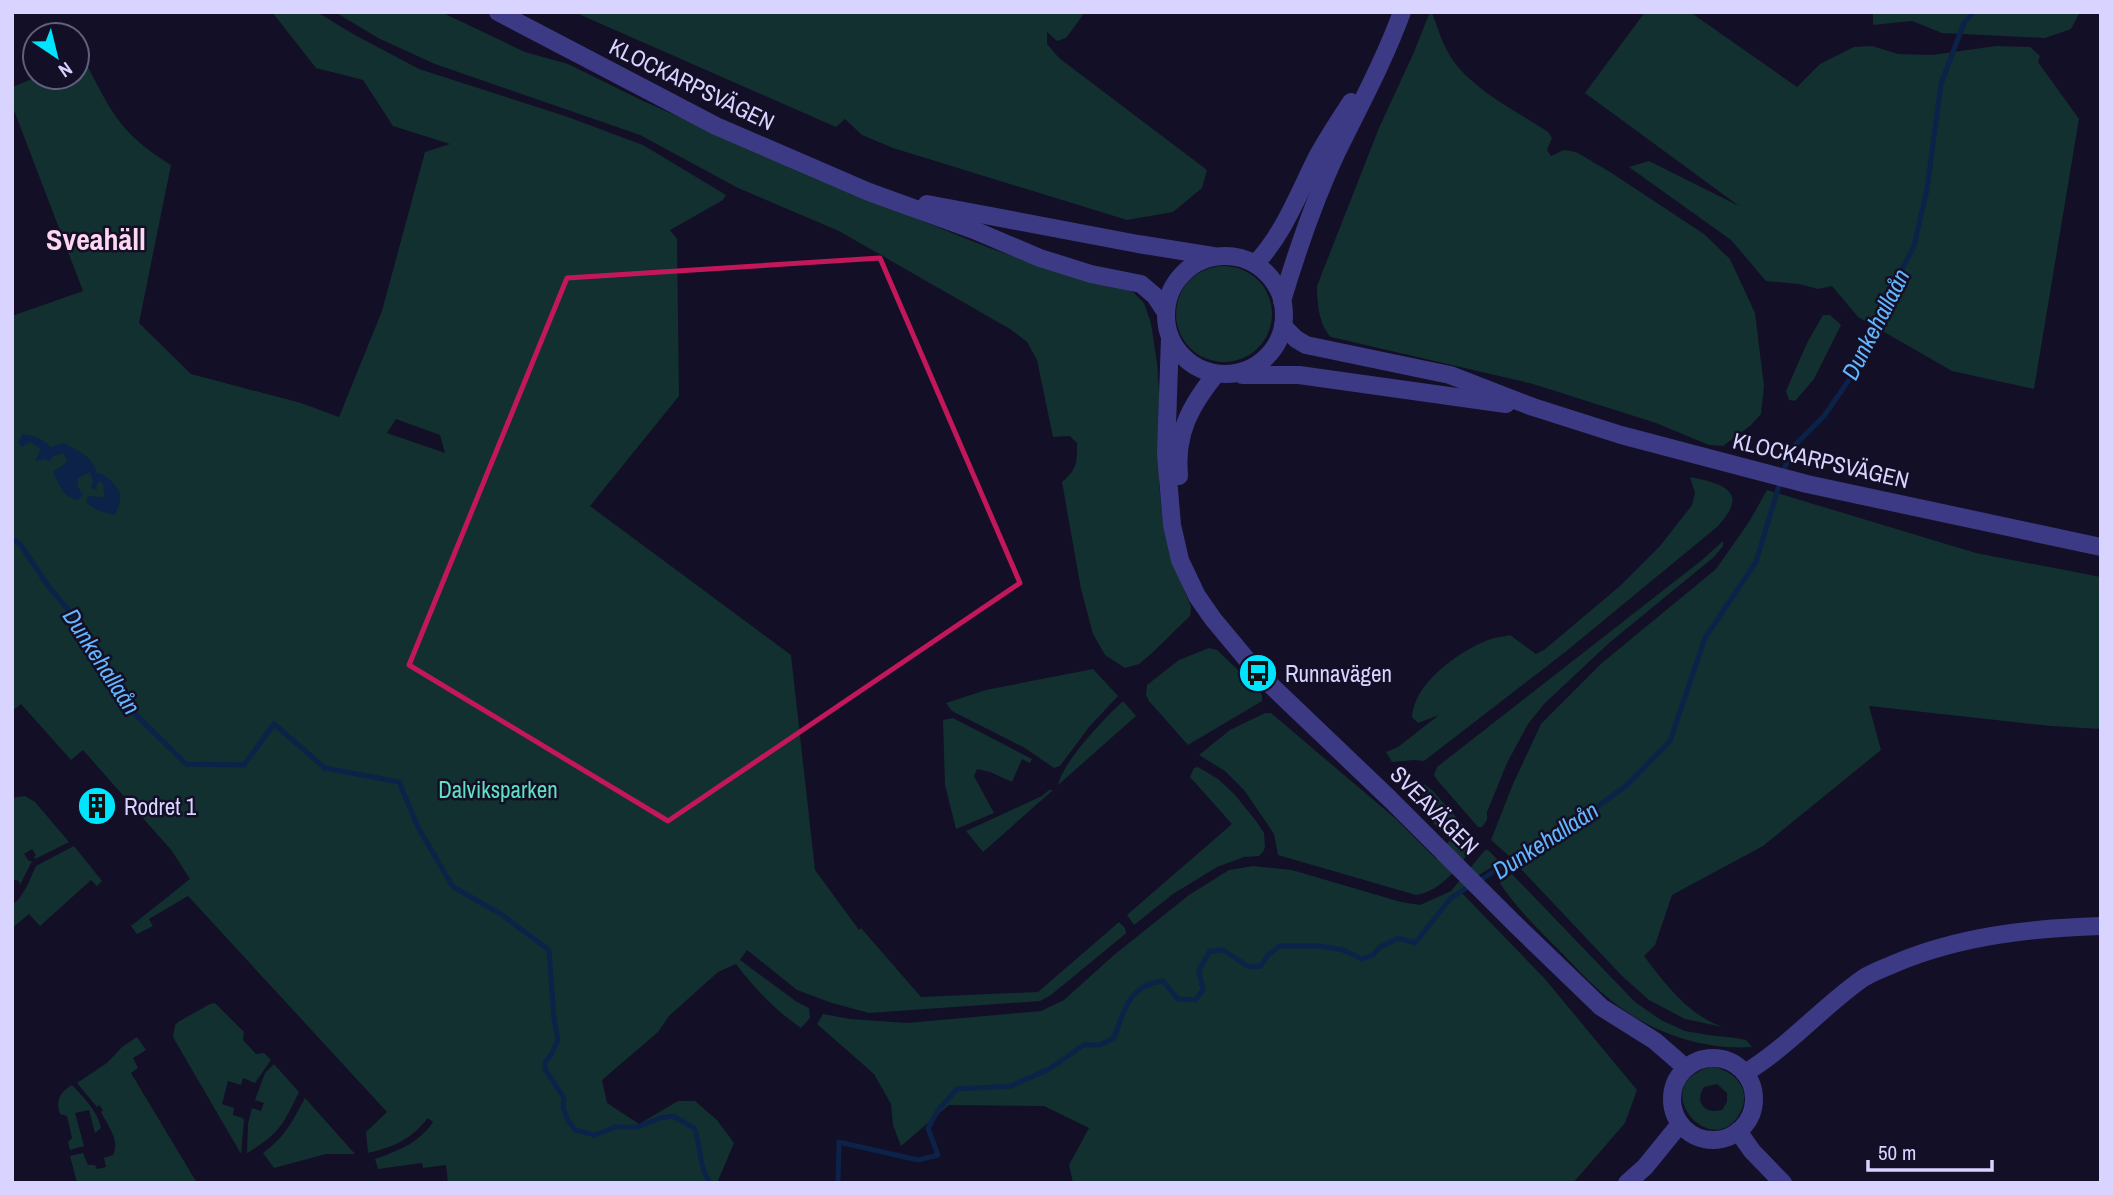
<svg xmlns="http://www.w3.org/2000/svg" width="2113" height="1195" viewBox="0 0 2113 1195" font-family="'Archivo Narrow',sans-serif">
	<rect width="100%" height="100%" fill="#130f26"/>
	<g fill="#12302f" fill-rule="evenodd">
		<path d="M 272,12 L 317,12 L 353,34 L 419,69 L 565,116 L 643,145 L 726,195 L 723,200 L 670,230 L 677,239 L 679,396 L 590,506 L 791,655 L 815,870 L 859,930 L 861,928 L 921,997 L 1038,992 L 1119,922 L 1125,928 L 1126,933 L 1124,935 L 1051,995 L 1040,1001 L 869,1013 L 832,1003 L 797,990 L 747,950 L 740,960 L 797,1002 L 809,1008 L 810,1018 L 801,1028 C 775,1010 755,989 736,964 L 718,972 L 669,1016 L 658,1032 L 602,1080 L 607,1103 L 639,1124 L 678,1101 L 695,1101 L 717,1120 L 734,1143 L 717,1183 L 448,1183 L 446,1165 L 423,1168 L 422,1163 L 378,1169 L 375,1159 C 398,1151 419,1143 433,1122 L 428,1118 C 410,1140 396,1146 368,1153 L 366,1132 L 387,1112 L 188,896 L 149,919 L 153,926 L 137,934 L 131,926 L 190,879 L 172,851 L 83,750 L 71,760 L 21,704 L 12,711 L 12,316 L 83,291 L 12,105 L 12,87 L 37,77 L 77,77 L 77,61 L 86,63 C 112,114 122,135 171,165 L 139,323 L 191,374 L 301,403 L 339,417 L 382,311 L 425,152 L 450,144 L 393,126 L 363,80 L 316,68 ZM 396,419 L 440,435 L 445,453 L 387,433 Z"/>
		<path d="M 335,12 L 441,12 L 525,52 L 568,64 L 641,100 L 830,184 L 987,247 L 1060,273 L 1110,284 L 1133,292 L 1144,303 L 1151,323 L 1157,363 L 1161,417 L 1159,483 L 1163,524 L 1172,560 L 1191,607 L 1190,616 L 1151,654 L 1139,664 L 1125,668 L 1105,655 L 1093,634 L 1081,589 L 1062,482 C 1077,469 1077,464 1077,443 L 1070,436 L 1053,437 L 1037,360 L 1027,342 L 1010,329 L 839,231 L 738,188 L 640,135 L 435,64 L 378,38 Z"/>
		<path d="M 574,12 L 1085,12 L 1066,38 L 1057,41 L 1047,32 L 1047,44 L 1059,58 L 1207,170 L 1202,188 L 1173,212 L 1127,220 L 893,148 L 862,135 L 845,119 L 836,127 Z"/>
		<path d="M 1430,12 L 1432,12 C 1438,30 1445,52 1458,67 C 1481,94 1518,112 1548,132 L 1552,138 L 1547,150 L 1551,156 L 1564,150 L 1576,152 L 1610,172 L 1704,234 L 1730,259 L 1755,313 L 1764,386 L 1761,414 L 1750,426 L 1723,446 L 1709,445 L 1656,423 L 1533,384 L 1331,337 C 1319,326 1317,302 1317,286 L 1379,128 L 1414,52 Z"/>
		<path d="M 1645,12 L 1690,12 L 1797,87 L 1820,64 L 1854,47 L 1872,46 L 1898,54 L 1932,55 L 1996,46 L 2030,47 L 2040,56 L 2038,62 L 2079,119 L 2034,389 L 1952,371 L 1858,317 L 1832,286 L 1818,289 L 1799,284 L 1766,281 L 1731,240 L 1629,167 L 1649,161 L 1739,206 L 1585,93 Z"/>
		<path d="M 1873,12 L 2080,12 L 2071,29 L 2045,38 L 1942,33 L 1912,21 L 1873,25 Z"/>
		<circle cx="1224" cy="314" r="48"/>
		<path d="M 1823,315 L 1830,315 L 1841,325 L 1814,379 L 1795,401 L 1789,400 L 1786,391 L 1807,343 Z"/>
		<path d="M 1690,477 C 1725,484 1750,492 1717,527 L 1564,653 L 1424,761 L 1414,760 L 1392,762 L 1386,752 L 1398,747 L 1439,715 L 1418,723 L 1412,717 C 1414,683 1458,652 1488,640 C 1495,637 1503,637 1510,635 L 1536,654 L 1544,650 L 1620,586 L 1660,546 L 1692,505 L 1695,493 Z"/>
		<path d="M 1767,490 L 1976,553 L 2101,577 L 2101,729 L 2051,726 L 1869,706 L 1881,750 L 1763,846 L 1672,895 L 1655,945 L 1644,956 C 1665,984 1689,1016 1723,1027 L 1685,1019 L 1649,1000 L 1622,976 L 1521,869 L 1532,860 L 1526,848 L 1509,856 L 1491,840 L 1513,784 L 1541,724 L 1602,663 L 1716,569 L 1749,522 Z"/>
		<path d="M 1723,541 L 1723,546 L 1714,557 L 1609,643 L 1544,704 L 1528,724 L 1507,763 L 1487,812 L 1487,820 L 1482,827 L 1478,827 L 1438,781 L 1434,775 L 1437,767 L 1702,560 Z"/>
		<path d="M 1209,648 L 1217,650 L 1259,690 L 1262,695 L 1262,701 L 1188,745 L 1149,701 L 1146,695 L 1147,685 L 1179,660 Z"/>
		<path d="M 1093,669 L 1118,696 L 1089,727 L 1060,766 L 1054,768 L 1025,748 L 952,711 L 946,703 L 986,690 Z"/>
		<path d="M 1123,701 L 1136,716 L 1058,785 C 1064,760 1104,719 1123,701 Z"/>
		<path d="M 1265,713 L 1271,713 L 1396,819 L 1436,859 L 1450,840 C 1435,824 1414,808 1424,784 L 1432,790 L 1472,835 L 1475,840 L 1473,847 C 1458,867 1442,891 1416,895 L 1278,855 L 1274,834 L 1244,790 L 1225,771 L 1199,755 L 1230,730 Z"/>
		<path d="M 953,718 L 1032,759 L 1030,763 L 1022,759 L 1012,782 L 990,772 L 977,769 L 974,776 L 994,813 L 956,829 L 945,785 L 943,720 Z"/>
		<path d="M 1198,767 L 1218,779 L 1235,795 L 1256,821 L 1264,833 L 1265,847 L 1263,852 L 1259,856 L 1244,857 L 1217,867 L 1173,894 L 1134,925 L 1127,915 L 1232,824 L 1190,777 L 1194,768 Z"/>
		<path d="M 1049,790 L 1053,790 L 983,852 L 966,831 L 1042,796 Z"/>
		<path d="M 25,796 L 35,802 L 69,842 L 35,859 L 34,857 L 36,855 L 32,849 L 24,854 L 29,861 L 32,861 L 20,885 L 19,881 L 12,879 L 12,798 Z"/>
		<path d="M 74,846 L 102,881 L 97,886 L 91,880 L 40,926 L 29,914 L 12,928 L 12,905 L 19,899 L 27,886 L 36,866 Z"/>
		<path d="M 1485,850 L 1488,850 L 1500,862 L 1479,875 L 1460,891 L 1545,979 L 1637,1090 L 1625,1123 L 1573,1183 L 1073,1183 L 1069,1165 L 1089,1128 L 1044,1106 L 949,1105 L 901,1146 L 893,1125 L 891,1104 L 874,1074 L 817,1024 L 823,1014 L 850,1019 L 907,1023 L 1041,1011 L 1064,1000 L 1114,955 L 1189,895 L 1229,870 L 1253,866 L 1292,870 L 1401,902 L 1420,905 L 1451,891 Z"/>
		<path d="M 1512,874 L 1635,1002 L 1661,1020 L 1685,1031 L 1708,1035 L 1736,1038 L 1746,1040 L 1752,1047 C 1697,1051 1641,1028 1601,992 C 1586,979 1573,964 1559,950 C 1536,927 1517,909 1499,882 Z"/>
		<path d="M 215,1003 L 244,1032 L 243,1040 L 256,1054 L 264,1053 L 271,1060 L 255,1083 L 243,1078 L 241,1085 L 228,1081 L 222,1104 L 234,1108 L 233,1115 L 243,1118 L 244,1120 L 241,1154 L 173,1037 L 175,1025 L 178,1022 L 210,1004 Z"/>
		<path d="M 137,1037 L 146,1050 L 133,1058 L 138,1068 L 131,1073 L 197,1183 L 77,1183 L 70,1156 L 83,1153 L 88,1165 L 95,1165 L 97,1169 L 106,1167 L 104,1158 L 113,1155 C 121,1142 107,1124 101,1112 L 103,1110 L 99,1105 L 97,1107 L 77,1083 L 107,1063 L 122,1047 Z"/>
		<path d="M 274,1064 L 299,1092 C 283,1125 279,1134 247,1153 L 248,1124 L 252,1108 L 261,1111 L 264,1103 L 255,1100 L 265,1073 Z"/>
		<path d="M 1711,1067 C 1734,1069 1753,1090 1740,1113 C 1712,1164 1644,1084 1711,1067 ZM 1717,1084 L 1727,1093 L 1727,1102 L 1722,1110 C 1705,1115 1694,1102 1704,1087 Z"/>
		<path d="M 72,1085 C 84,1098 97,1110 101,1128 L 95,1133 L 89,1110 L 75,1113 L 84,1146 L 70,1150 L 68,1142 L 72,1138 L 67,1116 L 60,1114 C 56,1100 59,1093 72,1085 Z"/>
		<path d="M 305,1098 L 355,1154 L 326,1154 L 274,1168 L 263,1153 C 285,1137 292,1122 305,1098 Z"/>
	</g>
	<path fill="#0c2248" d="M 22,434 C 35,436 42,438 51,447 L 64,443 C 78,451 93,456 97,473 C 105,474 107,477 112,482 C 124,493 121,501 115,515 C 104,512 93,510 86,502 L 88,496 L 105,497 L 103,484 L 100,481 L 96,485 L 97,490 L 91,488 L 93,481 L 90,472 L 77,479 L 78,487 L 83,495 L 78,500 C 63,497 59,485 53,472 L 67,462 L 64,453 L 54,456 L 49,461 L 44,459 L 35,461 L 41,449 L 30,442 L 22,447 L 18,442 Z"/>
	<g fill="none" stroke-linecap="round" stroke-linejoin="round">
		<g stroke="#0c2248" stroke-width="5">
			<path d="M 12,539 L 20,544 L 49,587 L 88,633 L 128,707 L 186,764 L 244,765 L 274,724 L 325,768 L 399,782 L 418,827 L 453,887 L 501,914 L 549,950 L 554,1019 L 558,1040 L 551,1055 L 545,1062 L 545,1069 L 564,1098 L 563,1107 L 567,1119 L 575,1130 L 595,1135 L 615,1127 L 637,1127 L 660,1118 L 673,1116 L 694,1128 C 701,1145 699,1167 709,1182"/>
			<path d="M 1479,881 L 1518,856 L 1548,842 L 1626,786 L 1670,741 L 1705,638 L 1756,562 L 1784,469 L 1795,445 L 1824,416 L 1860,364 L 1880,311 L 1914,246 L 1927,189 L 1941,84 L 1964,23 L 1973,12"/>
			<path d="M 838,1183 L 839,1142 L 918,1160 L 938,1155 L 928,1128 L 939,1109 L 957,1089 L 1011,1086 L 1049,1069 L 1084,1045 L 1100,1045 L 1114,1038 C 1124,1010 1129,985 1163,981 L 1178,999 L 1195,1000 L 1203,990 L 1199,970 L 1210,951 L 1223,950 L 1249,967 L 1261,966 L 1268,955 L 1280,946 L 1320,946 L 1343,950 L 1362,959 L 1373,955 L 1380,947 L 1399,938 L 1415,943 L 1451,898 L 1470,886"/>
		</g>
		<g stroke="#3d3a85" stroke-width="18">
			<path d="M 498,12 L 716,126 L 869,192 L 974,230 L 1040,258 L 1091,274 L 1141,284 L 1155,296 L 1165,311"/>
			<path d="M 927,204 L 1138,244 L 1213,256"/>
			<circle cx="1225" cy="315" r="59"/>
			<path d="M 1255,264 C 1283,235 1298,195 1316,159 C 1326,140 1339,121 1351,102"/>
			<path d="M 1282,301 C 1297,251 1314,201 1336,154 C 1359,107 1384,61 1402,12"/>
			<path d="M 1283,326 L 1296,339 L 1306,345 L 1450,375 L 1533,407 L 1621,435 L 1807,484 L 2101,547"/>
			<path d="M 1170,338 L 1166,454 L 1172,525 L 1180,560 L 1197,596 L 1213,619 L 1258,673 L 1391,800 L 1514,923 L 1601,1007 L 1655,1041 L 1686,1068"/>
			<path d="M 1242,375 L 1299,375 L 1506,404"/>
			<path d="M 1179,476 C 1175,434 1190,406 1216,374"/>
			<circle cx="1713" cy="1099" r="41"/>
			<path d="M 1745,1073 C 1788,1047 1821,1008 1862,979 C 1872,972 1885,968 1896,963 C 1960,936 2032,928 2101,926"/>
			<path d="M 1738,1131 L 1752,1151 L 1783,1183"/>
			<path d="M 1627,1183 L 1645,1167 L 1680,1124"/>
		</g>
	</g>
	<path fill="none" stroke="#c2185b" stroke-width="5" stroke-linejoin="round" d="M 880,258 L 1020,583 L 668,821 L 409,665 L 567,278 Z"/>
	<defs>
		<g id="bus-disc" transform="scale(2.0125)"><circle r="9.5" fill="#00e5ff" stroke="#130f26"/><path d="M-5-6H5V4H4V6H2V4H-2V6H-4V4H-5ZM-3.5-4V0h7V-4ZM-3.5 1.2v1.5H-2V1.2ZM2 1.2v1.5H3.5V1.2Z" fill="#111"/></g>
		<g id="building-disc" transform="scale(2.0125)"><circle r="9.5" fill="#00e5ff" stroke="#130f26"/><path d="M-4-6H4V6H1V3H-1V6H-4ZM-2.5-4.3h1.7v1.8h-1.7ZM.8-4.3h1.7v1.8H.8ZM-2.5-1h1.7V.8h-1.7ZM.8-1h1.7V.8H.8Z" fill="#111"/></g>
	</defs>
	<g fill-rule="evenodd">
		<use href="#bus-disc" x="1258" y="673"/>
		<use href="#building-disc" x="97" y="806"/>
	</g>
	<g text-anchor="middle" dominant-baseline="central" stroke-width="5" stroke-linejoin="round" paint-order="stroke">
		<g font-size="23" fill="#d9d4ff" stroke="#130f26">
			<text transform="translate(692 84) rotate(26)">KLOCKARPSVÄGEN</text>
			<text transform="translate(1821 460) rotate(13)">KLOCKARPSVÄGEN</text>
			<text transform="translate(1435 810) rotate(45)">SVEAVÄGEN</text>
		</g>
		<g font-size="23" fill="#d9d4ff" stroke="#130f26" text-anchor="start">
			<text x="1285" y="673">Runnavägen</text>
			<text x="124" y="806">Rodret 1</text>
		</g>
		<g font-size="23" fill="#5fe0c0" stroke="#130f26">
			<text x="498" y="789">Dalviksparken</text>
		</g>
		<g font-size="24" font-style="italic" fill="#62b6ff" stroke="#130f26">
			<text transform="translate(1875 324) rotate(-63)">Dunkehallaån</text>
			<text transform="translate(102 661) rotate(57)">Dunkehallaån</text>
			<text transform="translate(1545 840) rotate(-33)">Dunkehallaån</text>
		</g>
		<g font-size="30" font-weight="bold" fill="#ffd6f0" stroke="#130f26">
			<text x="96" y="239">Sveahäll</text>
		</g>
	</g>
	<rect width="2113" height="1195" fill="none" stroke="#d9d4ff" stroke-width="28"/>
	<g transform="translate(56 56) rotate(145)"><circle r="33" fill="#130f26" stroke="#625e7d" stroke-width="2"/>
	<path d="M0-5L12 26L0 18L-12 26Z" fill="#00e5ff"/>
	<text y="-10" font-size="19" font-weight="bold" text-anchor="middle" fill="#d9d4ff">N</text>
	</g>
	<path d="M1868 1160v10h124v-10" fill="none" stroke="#d9d4ff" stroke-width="3.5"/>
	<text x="1878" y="1160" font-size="21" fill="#d9d4ff" stroke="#130f26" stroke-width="5" paint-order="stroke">50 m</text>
</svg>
